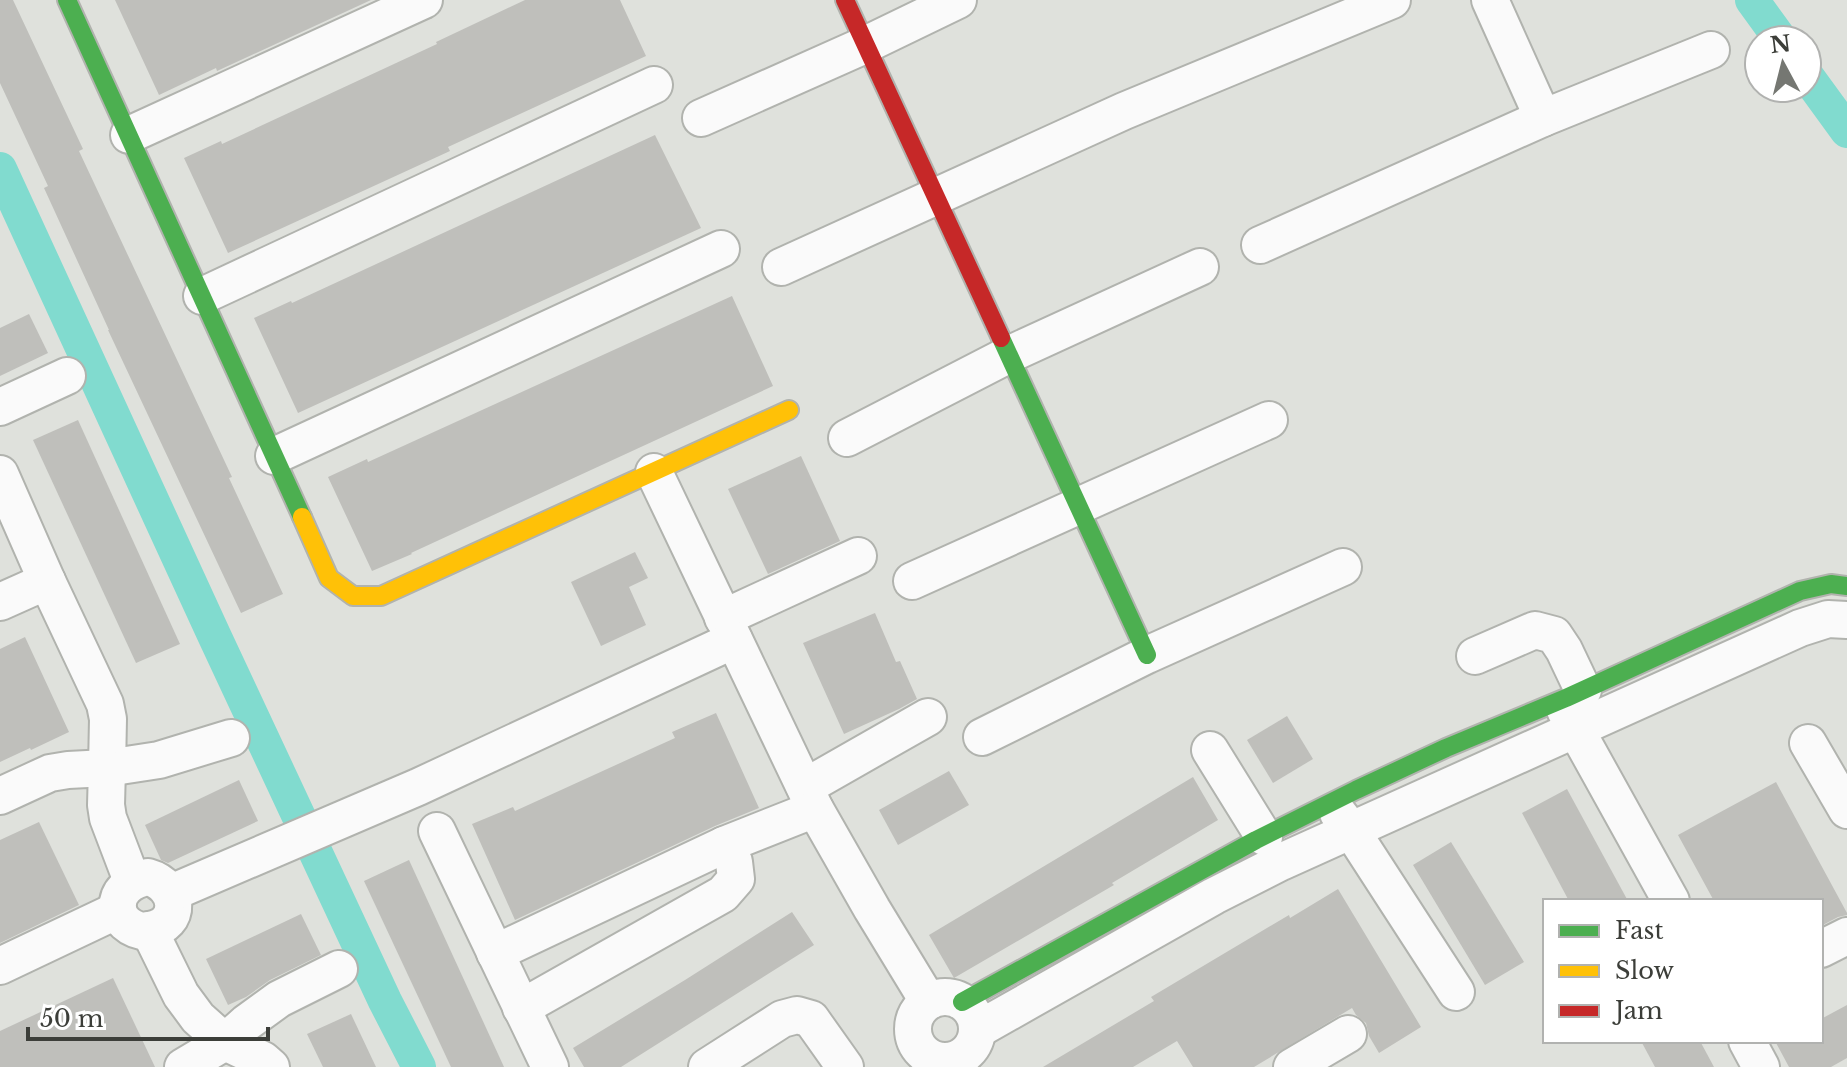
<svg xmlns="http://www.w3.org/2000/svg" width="1847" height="1067" viewBox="0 0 1847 1067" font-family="'Libre Baskerville',serif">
	<rect width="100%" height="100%" fill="#dfe1dc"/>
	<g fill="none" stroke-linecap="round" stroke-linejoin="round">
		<g stroke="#81dbcf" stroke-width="34">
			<path d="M 1752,0 L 1781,40"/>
			<path d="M 1807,76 L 1847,131"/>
			<path d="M 0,169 L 214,635 L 385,1001 L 419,1067"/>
		</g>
	</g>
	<g fill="#bfbfbb">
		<path d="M 0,0 L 13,0 L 83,149 L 79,151 L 232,477 L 229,478 L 283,594 L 241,613 L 108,330 L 109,330 L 44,188 L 48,186 L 0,83 Z"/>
		<path d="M 115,0 L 371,0 L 217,71 L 216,68 L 159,95 Z"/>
		<path d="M 525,0 L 620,0 L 646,56 L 448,147 L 450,151 L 228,253 L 184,158 L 221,141 L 222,144 L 437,44 L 436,42 Z"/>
		<path d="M 655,135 L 701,228 L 298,413 L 254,318 L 291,301 L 292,303 Z"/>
		<path d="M 732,296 L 773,386 L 411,553 L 412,554 L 372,571 L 328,477 L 367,459 L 368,462 Z"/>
		<path d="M 29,314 L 48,353 L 0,376 L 0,328 Z"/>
		<path d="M 78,420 L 180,644 L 136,663 L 33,440 Z"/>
		<path d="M 801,456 L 840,541 L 768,574 L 728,489 Z"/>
		<path d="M 635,552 L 648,578 L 629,587 L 646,625 L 601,646 L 571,582 Z"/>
		<path d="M 875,613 L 896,662 L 900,661 L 917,699 L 899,709 L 844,734 L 803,643 Z"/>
		<path d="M 25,637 L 69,732 L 31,750 L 30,748 L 0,762 L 0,649 Z"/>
		<path d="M 716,713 L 759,808 L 715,826 L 515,920 L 472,824 L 513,807 L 515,811 L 675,738 L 672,732 Z"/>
		<path d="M 1287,716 L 1313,759 L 1273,783 L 1247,740 Z"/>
		<path d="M 949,771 L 969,805 L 898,845 L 879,810 Z"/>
		<path d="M 1193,777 L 1218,820 L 1112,883 L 1114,885 L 954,978 L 929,935 Z"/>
		<path d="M 239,780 L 258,821 L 168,863 L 161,860 L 145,825 Z"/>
		<path d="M 1776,782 L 1847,913 L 1847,915 L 1838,917 L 1821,926 L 1821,901 L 1714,901 L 1678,835 Z"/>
		<path d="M 1567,789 L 1628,901 L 1569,901 L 1522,813 Z"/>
		<path d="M 39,822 L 79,905 L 0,943 L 0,840 Z"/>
		<path d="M 1451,842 L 1524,962 L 1485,985 L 1413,865 Z"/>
		<path d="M 409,860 L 504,1067 L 451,1067 L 364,881 Z"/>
		<path d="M 1338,889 L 1421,1027 L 1379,1053 L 1369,1036 L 1366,1023 L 1356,1015 L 1352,1008 L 1254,1067 L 1193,1067 L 1177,1041 L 1133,1067 L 1043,1067 L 1154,1001 L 1151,997 L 1289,915 L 1290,918 Z"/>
		<path d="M 792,912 L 814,945 L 621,1067 L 584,1067 L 573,1048 L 685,980 Z"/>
		<path d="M 301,914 L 321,955 L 270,980 L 246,997 L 228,1005 L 206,959 Z"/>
		<path d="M 113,978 L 155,1067 L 0,1067 L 0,1031 Z"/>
		<path d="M 1847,1005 L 1847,1058 L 1831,1067 L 1789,1067 L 1775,1041 L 1821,1041 L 1821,1019 Z"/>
		<path d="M 351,1014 L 376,1067 L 323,1067 L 307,1034 Z"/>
		<path d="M 1641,1041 L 1700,1041 L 1714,1067 L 1655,1067 Z"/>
	</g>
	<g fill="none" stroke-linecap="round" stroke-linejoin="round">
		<g stroke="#b1b3ae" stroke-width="40">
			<g id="street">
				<path d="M 1490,0 L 1543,118 L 1711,50"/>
				<path d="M 701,118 L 865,45 L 958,0"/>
				<path d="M 129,135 L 424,0"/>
				<path d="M 1260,245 L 1543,118"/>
				<path d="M 781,267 L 1124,111 L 1392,0"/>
				<path d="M 202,296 L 654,85"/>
				<path d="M 0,407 L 67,376"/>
				<path d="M 847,438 L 1008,355 L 1200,267"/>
				<path d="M 274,456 L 721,249"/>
				<path d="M 654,472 L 815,809 L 872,909 L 928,1001"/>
				<path d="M 0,474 L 47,581 L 105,704 L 108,719 L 107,768 L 159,760 L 231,738"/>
				<path d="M 912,581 L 1269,420"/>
				<path d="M 0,602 L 47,581"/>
				<path d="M 723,618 L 858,556"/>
				<path d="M 1475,656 L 1535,630 L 1554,635 L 1564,650 L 1583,690"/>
				<path d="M 1565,710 L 1671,901"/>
				<path d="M 982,737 L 1147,655 L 1343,567"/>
				<path d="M 1808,743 L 1847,810"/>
				<path d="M 1210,750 L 1264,837"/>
				<path d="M 805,787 L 928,717"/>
				<path d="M 0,796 L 50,773 L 68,770 L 107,768 L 106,805 L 108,818 L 132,881"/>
				<path d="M 1338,813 L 1351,830 L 1456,992"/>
				<path d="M 437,831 L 550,1067"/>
				<path d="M 148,877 C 180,886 183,925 149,930 L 149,932 C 108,929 107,884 148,877 Z"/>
				<path d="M 171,893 L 418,787 L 734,640"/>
				<path d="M 149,930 L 181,995 L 198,1018 L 225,1042 L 183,1067"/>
				<path d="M 1821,949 L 1847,936"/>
				<path d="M 495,953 L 724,845 L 815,809"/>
				<path d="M 0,966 L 118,910"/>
				<circle cx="945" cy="1029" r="32"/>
				<path d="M 521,1008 L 723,894 L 736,879 L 734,862 L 724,845"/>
				<path d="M 977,1030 L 1214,896 L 1281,862 L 1800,628 L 1828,619 L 1847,620"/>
				<path d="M 1747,1041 L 1761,1067"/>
				<path d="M 271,1067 L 263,1060 L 225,1042 L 246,1023 L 279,999 L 339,969"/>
				<path d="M 707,1067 L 782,1019 L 797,1015 L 811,1019 L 845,1067"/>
				<path d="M 1292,1067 L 1348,1034"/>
			</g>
		</g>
		<g stroke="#b1b3ae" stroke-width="22">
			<g id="fast">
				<path d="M 67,0 L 302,517"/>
				<path d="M 1001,338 L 1147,655"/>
				<path d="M 962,1002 L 1256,840 L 1356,790 L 1446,748 L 1566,698 L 1800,591 L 1831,584 L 1847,586"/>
			</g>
		</g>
		<g stroke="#b1b3ae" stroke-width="22">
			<path id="slow" d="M 302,517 L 329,578 L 353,596 L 381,596 L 789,410"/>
		</g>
		<g stroke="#b1b3ae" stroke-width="22">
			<path id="jam" d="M 845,0 L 1001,338"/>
		</g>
		<use href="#street" stroke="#fafafa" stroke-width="36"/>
		<use href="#fast" stroke="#4caf50" stroke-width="18"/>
		<use href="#slow" stroke="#ffc107" stroke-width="18"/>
		<use href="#jam" stroke="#c62828" stroke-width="18"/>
	</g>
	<rect x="1543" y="899" width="280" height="144" fill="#ffffff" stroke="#b1b2b0" stroke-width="2"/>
	<rect x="1559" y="925" width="40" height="12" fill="#4caf50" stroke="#b1b2b0" stroke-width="2"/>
	<text x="1615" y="939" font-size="24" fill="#3c3e39">Fast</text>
	<rect x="1559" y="965" width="40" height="12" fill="#ffc107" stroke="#b1b2b0" stroke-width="2"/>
	<text x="1615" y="979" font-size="24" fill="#3c3e39">Slow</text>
	<rect x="1559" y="1005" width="40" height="12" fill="#c62828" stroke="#b1b2b0" stroke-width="2"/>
	<text x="1615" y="1019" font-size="24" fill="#3c3e39">Jam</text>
	<g transform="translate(1783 64) rotate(353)"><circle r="38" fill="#ffffff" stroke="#b1b2b0" stroke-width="2"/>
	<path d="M0-6L14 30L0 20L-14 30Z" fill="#757772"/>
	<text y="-12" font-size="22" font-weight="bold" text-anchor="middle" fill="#3c3e39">N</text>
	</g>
	<path d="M28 1027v12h240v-12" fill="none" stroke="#3c3e39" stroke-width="4"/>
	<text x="40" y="1027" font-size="24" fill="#3c3e39" stroke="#ffffff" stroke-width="6" paint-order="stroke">50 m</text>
</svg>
